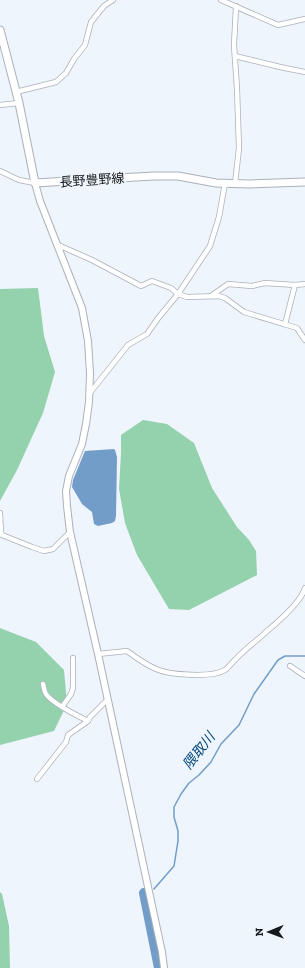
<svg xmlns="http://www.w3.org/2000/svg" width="305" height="968" viewBox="0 0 305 968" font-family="'Zilla Slab','Noto Sans JP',serif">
	<rect width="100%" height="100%" fill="#eef5fc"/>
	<g fill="#94d1ad">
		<path d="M 38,288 L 44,336 L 55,372 L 43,413 L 17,470 L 0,501 L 0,289 Z"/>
		<path d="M 143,420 L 167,424 L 194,443 L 212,488 L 237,527 L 249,540 L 256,551 L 257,575 L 189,610 L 169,609 L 137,555 L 125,523 L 119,489 L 121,453 L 121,435 Z"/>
		<path d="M 0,628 L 36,642 L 64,670 L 67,704 L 54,731 L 0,745 Z"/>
		<path d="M 0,892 L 2,894 L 9,926 L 10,968 L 0,968 Z"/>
	</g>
	<path fill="#739dc9" d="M 114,449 L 115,450 L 117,457 L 116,516 L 115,521 L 112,523 L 98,526 L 94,524 L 92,512 L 82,504 L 72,487 L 73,480 L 85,451 Z"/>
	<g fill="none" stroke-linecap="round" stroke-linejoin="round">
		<path stroke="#739dc9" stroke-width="1.5" d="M 154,889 L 174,866 L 178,841 L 178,831 L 174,817 L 174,807 L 181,794 L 189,783 L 199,775 L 211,762 L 221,744 L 239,725 L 254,694 L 278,660 L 285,656 L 305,656"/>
		<path stroke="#739dc9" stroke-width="10" d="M 144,893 L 159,968"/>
		<g stroke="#abb1b8" stroke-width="6">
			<g id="minor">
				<path d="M 221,0 L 278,25 L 305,19"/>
				<path d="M 235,56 L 280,67 L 305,72"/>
				<path d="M 16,92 L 56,82 L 66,73 L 74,59 L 85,45 L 91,22 L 104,6 L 113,0"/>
				<path d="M 0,105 L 19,103"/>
				<path d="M 0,171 L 19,180 L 35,183"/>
				<path d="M 235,184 L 239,148 L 237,89 L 234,45 L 236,6"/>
				<path d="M 58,245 L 92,260 L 141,286 L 152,281 L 171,288 L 178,294 L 187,297 L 219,296 L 225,298 L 244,312 L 297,328 L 305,340"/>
				<path d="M 211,296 L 228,284 L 252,286 L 265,283 L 295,285"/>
				<path d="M 285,324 L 295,285 L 305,284"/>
				<path d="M 89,394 L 128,345 L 147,334 L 159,317 L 178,294 L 210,246 L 219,217 L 225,183"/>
				<path d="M 0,513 L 1,532 L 2,535 L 32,547 L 44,551 L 53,549 L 70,532"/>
				<path d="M 98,654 L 127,651 C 135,657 147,665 156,669 C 169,675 212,678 225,670 C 229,667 237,657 242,653 C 250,645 259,639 267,631 C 279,621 301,602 305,588"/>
				<path d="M 290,666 L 305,676"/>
				<path d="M 43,684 C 44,687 44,691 46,694 C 53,704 76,715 88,721"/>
				<path d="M 62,707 L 71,694 L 73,688 L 73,658"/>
				<path d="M 37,779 L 66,742 L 68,735 L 88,721 L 90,717 L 108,699"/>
			</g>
		</g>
		<g stroke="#abb1b8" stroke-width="8">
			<path id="tertiary" d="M 35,183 L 40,201 L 82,308 L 88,341 L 90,373 L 89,402 L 86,424 L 82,444 L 69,476 L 66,491 L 67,506 L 70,532 L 98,654 L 162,952 L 164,968"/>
		</g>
		<g stroke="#abb1b8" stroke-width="9">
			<path id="secondary" d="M 0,30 L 19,103 L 35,183 L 118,178 L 154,176 L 178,176 L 216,183 L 249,184 L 305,182"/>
		</g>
		<use href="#minor" stroke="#fff" stroke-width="4.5"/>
		<use href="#tertiary" stroke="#fff" stroke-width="6"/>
		<use href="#secondary" stroke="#fff" stroke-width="7"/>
	</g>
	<g text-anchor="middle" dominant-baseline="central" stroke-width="4" stroke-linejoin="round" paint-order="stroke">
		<g font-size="13" fill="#16191b" stroke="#eef5fc">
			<text transform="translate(92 180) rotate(-4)">長野豊野線</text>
		</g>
		<g font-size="14" font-style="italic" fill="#02477d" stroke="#eef5fc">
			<text transform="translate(199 751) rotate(-52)">隈取川</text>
		</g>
	</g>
	<g transform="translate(269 932) rotate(269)" stroke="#eef5fc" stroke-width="3" paint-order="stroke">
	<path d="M0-3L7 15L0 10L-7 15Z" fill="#16191b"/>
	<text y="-6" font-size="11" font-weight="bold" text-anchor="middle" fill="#16191b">N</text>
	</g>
</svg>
